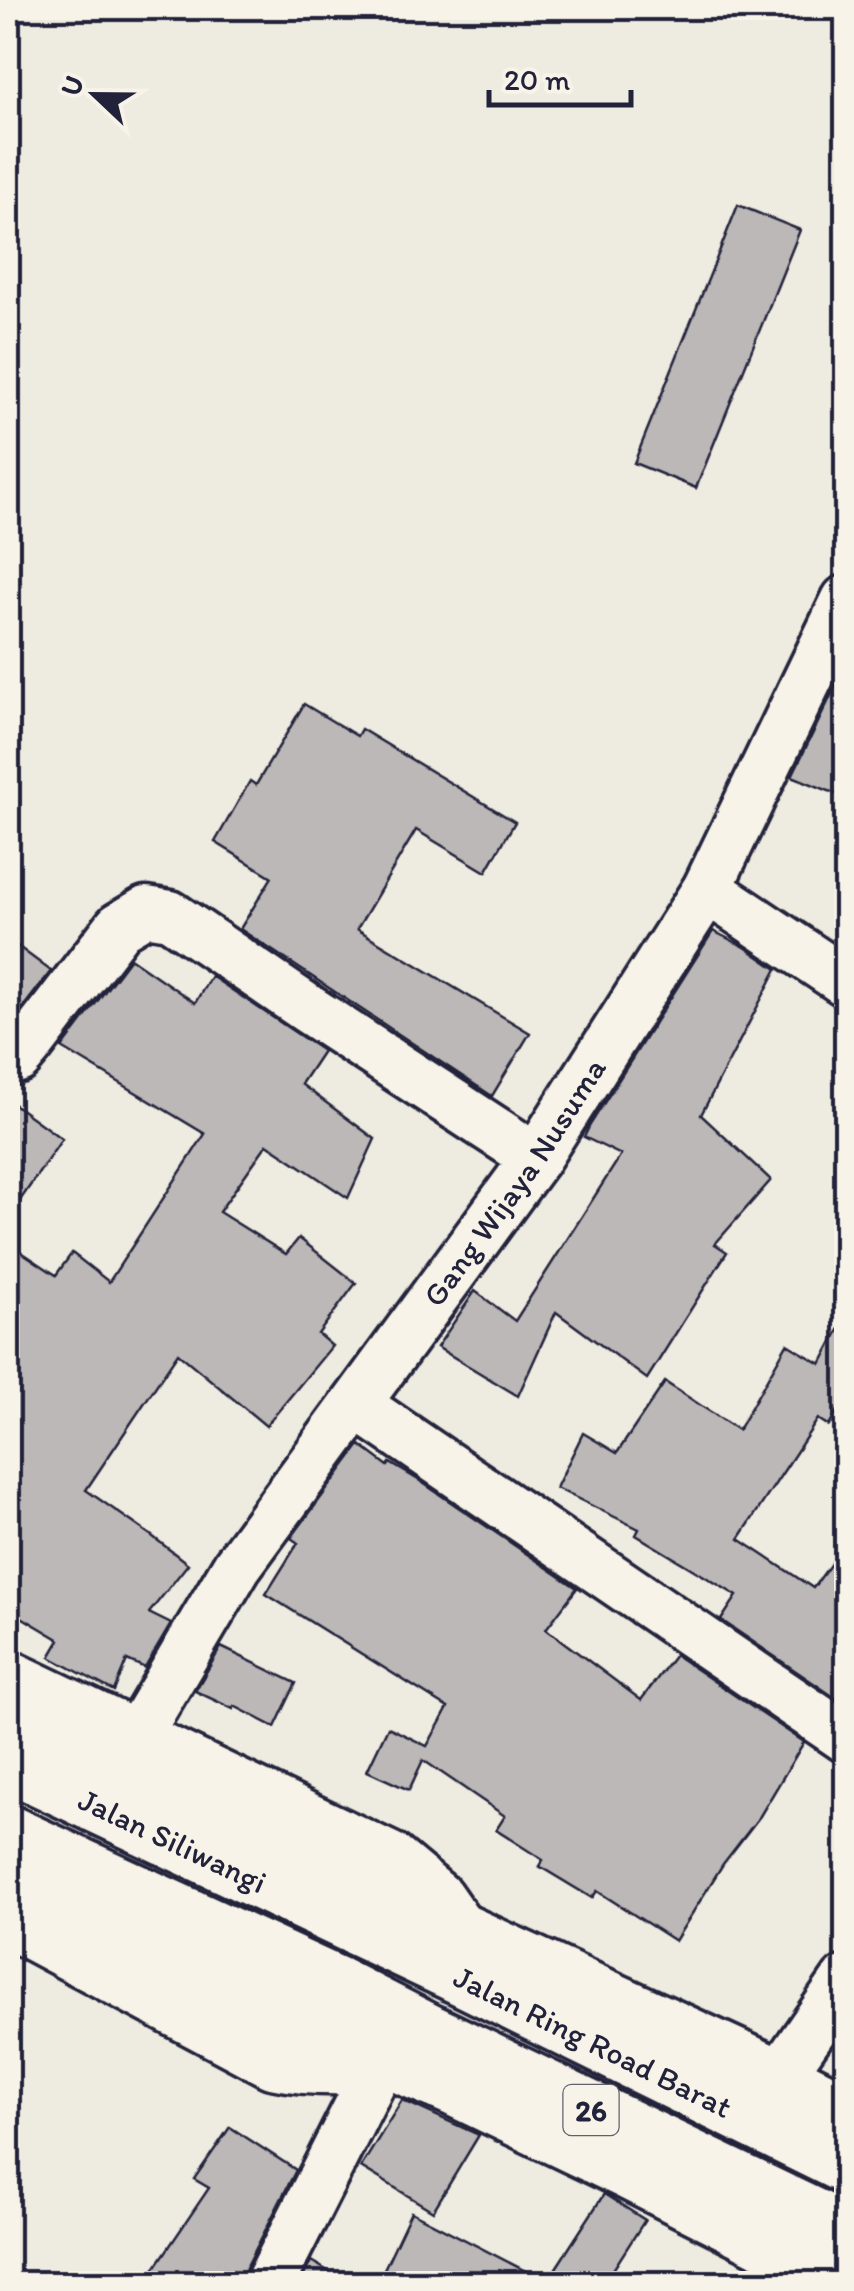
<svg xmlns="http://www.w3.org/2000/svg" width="854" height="2291" viewBox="0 0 854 2291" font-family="Itim,sans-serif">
	<rect width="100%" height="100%" fill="#eeebe1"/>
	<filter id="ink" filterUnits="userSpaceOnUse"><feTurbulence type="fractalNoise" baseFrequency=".01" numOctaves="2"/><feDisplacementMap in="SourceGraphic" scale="20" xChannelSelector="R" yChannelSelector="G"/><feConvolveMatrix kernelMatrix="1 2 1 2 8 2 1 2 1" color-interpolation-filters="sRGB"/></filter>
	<g filter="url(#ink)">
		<g fill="#bbb8b7" stroke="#22223b" stroke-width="2.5">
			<path d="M 738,205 L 800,230 L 696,488 L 634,463 Z"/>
			<path d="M 846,665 L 846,798 L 792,776 Z"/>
			<path d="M 304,704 L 357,736 L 361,729 L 515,822 L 486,872 L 416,830 L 357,929 L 530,1033 L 492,1096 L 240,929 L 272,877 L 215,842 L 250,781 L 256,785 Z"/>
			<path d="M 713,931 L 745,947 L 777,969 L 701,1115 L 771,1180 L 715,1244 L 727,1252 L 647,1379 L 556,1312 L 518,1396 L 437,1347 L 475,1291 L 515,1321 L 621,1155 L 584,1137 L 590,1125 Z"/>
			<path d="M 8,939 L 51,971 L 14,1019 L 8,1015 Z"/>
			<path d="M 130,958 L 195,1003 L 211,976 L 323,1051 L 301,1084 L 375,1139 L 348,1198 L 267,1144 L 219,1212 L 286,1254 L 299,1238 L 356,1283 L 318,1334 L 332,1346 L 266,1426 L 178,1353 L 86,1490 L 152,1536 L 188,1564 L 149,1613 L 171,1624 L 145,1668 L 127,1660 L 114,1691 L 50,1657 L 60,1640 L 8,1609 L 8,1243 L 56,1275 L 72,1253 L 109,1282 L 205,1134 L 62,1048 Z"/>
			<path d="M 8,1100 L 62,1139 L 8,1218 Z"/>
			<path d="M 846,1317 L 846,1396 L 829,1426 L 818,1419 L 739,1539 L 813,1588 L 846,1543 L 846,1705 L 721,1620 L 737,1596 L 636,1535 L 639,1529 L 556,1488 L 583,1433 L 617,1453 L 665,1382 L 738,1430 L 787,1344 L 821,1364 Z"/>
			<path d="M 360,1445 L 388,1466 L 390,1463 L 420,1481 L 577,1588 L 546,1629 L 641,1700 L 675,1655 L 804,1742 L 760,1816 L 723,1864 L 675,1941 L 597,1891 L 592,1898 L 539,1866 L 543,1860 L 496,1830 L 505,1816 L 423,1760 L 409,1790 L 367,1771 L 388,1727 L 427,1746 L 448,1708 L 266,1594 L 298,1543 L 291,1538 Z"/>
			<path d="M 221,1647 L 296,1683 L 275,1727 L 234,1706 L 233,1709 L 195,1691 Z"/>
			<path d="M 402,2100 L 479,2135 L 433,2211 L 361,2167 Z"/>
			<path d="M 230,2127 L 296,2170 L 244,2272 L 242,2284 L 144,2284 L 209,2188 L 194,2179 Z"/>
			<path d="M 604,2194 L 645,2220 L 604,2284 L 377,2284 L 411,2212 L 547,2282 Z"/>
			<path d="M 311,2261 L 350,2284 L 300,2284 Z"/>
		</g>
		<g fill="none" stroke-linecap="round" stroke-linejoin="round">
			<g stroke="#22223b" stroke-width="55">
				<g id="street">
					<path d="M 707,889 L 846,982"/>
					<path d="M 8,1061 L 18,1058 L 29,1045 L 119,927 L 146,911 L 170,915 L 308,1009 L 536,1158"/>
					<path d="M 357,1405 L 846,1738"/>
					<path d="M 8,1674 L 391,1857 L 439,1897 L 464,1933"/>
					<path id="s1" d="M 137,1735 L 237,1566 L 536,1158 L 707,889 L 846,600"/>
					<path d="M 8,1923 L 272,2064 C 303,2071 374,2075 401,2061"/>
					<path d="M 779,2077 L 846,1980"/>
					<path d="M 269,2284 L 378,2068"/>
				</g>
			</g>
			<g stroke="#22223b" stroke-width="62">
				<g id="secondary">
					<path d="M 8,1714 L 402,1904 L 779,2077 L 846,2111"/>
					<path d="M 8,1881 L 315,2029 L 454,2088 L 627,2171 L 846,2282"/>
				</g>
			</g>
			<g stroke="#22223b" stroke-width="62">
				<g id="highway">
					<path id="s2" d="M 8,1763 L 451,1972 L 846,2166"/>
					<path d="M 8,1833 L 337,1985 L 429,2032 L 846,2232"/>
				</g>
			</g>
			<use href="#street" stroke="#f7f3e8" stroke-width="48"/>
			<use href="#secondary" stroke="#f7f3e8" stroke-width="55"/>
			<use href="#highway" stroke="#f7f3e8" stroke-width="55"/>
		</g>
	</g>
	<g text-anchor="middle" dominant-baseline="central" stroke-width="10" stroke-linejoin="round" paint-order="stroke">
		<rect fill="#f7f3e8" stroke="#62616f" stroke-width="2.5" x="563.5" y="2085" width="55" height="50" rx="8"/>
		<g font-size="30" font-weight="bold" fill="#22223b">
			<text x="591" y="2110">26</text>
		</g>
		<g font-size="32" fill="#22223b" stroke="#f7f3e8">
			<text stroke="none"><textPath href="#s1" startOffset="670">Gang Wijaya Nusuma</textPath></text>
			<text stroke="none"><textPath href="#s2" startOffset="182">Jalan Siliwangi</textPath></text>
			<text stroke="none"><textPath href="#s2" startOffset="648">Jalan Ring Road Barat</textPath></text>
		</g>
	</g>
	<rect width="854" height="2291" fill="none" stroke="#f7f3e8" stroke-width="40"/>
	<rect x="20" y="20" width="814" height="2251" fill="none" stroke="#22223b" stroke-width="4" filter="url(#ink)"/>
	<g transform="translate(95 95) rotate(292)" stroke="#f7f3e8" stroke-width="8" paint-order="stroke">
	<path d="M0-8L18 38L0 25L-18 38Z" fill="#22223b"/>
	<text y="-15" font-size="28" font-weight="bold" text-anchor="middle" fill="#22223b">U</text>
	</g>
	<path d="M489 90v15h142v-15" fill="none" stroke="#22223b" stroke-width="5"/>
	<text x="504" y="90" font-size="30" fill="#22223b" stroke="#f7f3e8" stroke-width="8" paint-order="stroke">20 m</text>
</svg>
